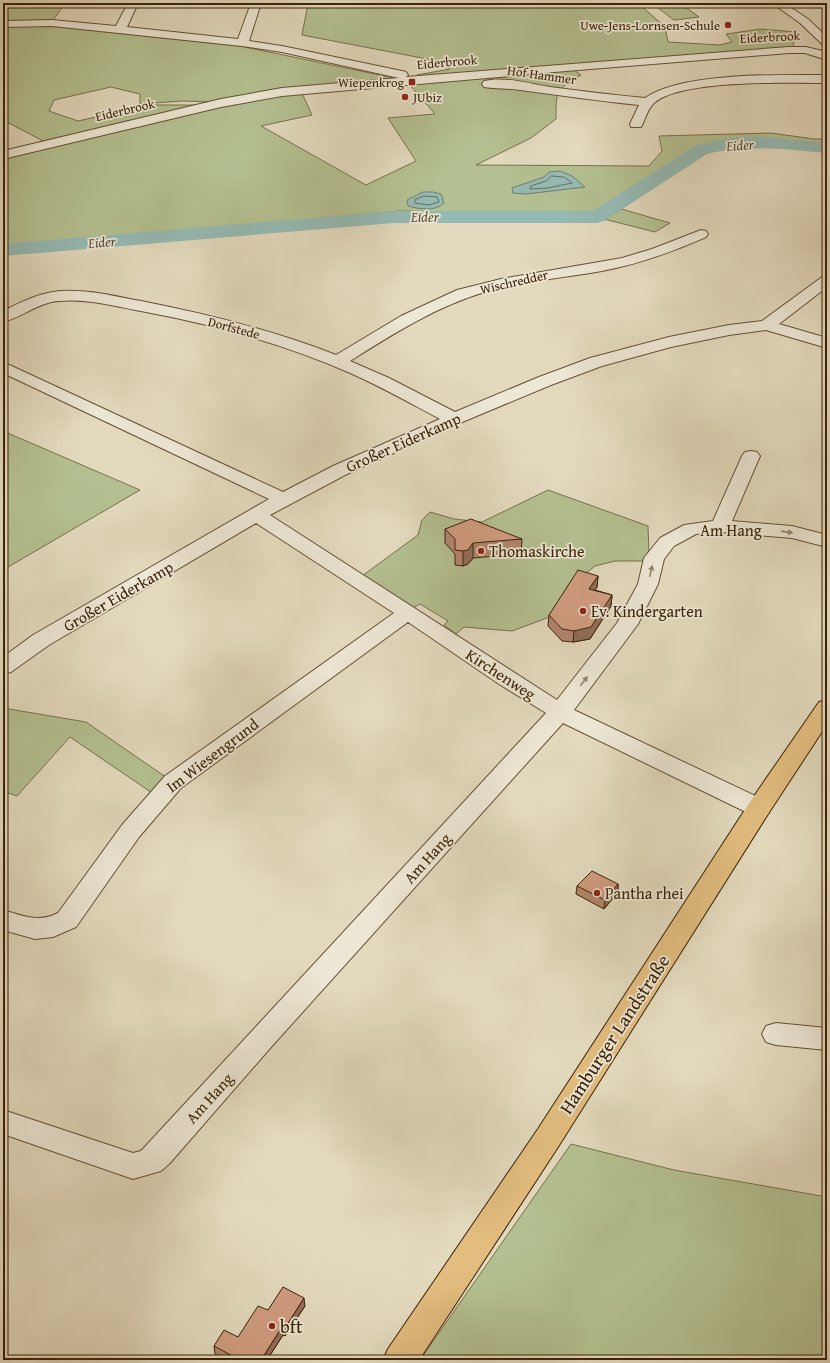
<svg xmlns="http://www.w3.org/2000/svg" width="830" height="1363" viewBox="0 0 830 1363" font-family="'Gentium Book Plus',serif">
	<rect width="100%" height="100%" fill="#e3dabe"/>
	<filter id="stains"><feTurbulence type="fractalNoise" baseFrequency=".005" numOctaves="4"/><feColorMatrix values="0 0 0 0 .2 0 0 0 0 .09 0 0 0 0 .02 0 0 0 .5 -.17"/></filter>
	<radialGradient id="worn" r=".72"><stop offset=".6" stop-color="#630" stop-opacity="0"/><stop offset="1" stop-color="#630" stop-opacity=".3"/></radialGradient>
	<g fill="#b4c091" stroke="#78714c">
		<path d="M 3,3 L 65,3 L 52,22 L 3,23 Z"/>
		<path d="M 308,3 L 638,3 L 665,27 L 668,42 L 720,45 L 732,42 L 726,34 L 761,29 L 796,32 L 793,47 L 434,76 L 417,75 L 450,69 L 427,59 L 302,35 Z"/>
		<path d="M 680,3 L 699,17 L 674,20 L 653,4 Z"/>
		<path d="M 36,24 L 240,46 L 394,78 L 279,89 L 213,102 L 182,101 L 140,104 L 140,94 L 111,87 L 54,100 L 49,111 L 78,121 L 140,107 L 157,105 L 206,105 L 43,141 L 3,120 L 3,25 Z"/>
		<path d="M 574,70 L 581,75 C 556,90 556,90 556,119 L 531,138 L 476,165 L 649,166 L 662,151 L 659,136 L 771,133 L 814,139 L 827,139 L 827,146 C 779,141 729,132 684,155 L 602,209 L 591,212 L 580,214 L 511,214 L 400,211 L 147,234 L 3,245 L 3,159 L 224,106 L 250,100 L 302,93 L 312,115 L 261,126 L 366,185 L 416,161 L 388,118 L 435,114 L 409,84 Z"/>
		<path d="M 618,208 L 670,223 L 655,232 L 600,218 Z"/>
		<path d="M 3,431 L 140,490 L 3,570 Z"/>
		<path d="M 548,490 L 648,526 L 649,556 L 647,561 L 615,561 L 595,566 L 577,581 L 555,615 L 512,631 L 464,627 L 456,634 L 444,625 L 448,621 L 420,604 L 411,609 L 362,576 L 418,535 L 422,520 L 430,512 L 454,519 L 482,522 Z"/>
		<path d="M 3,708 L 86,722 L 173,782 L 158,797 L 70,737 L 17,796 L 3,791 Z"/>
		<path d="M 571,1144 L 674,1170 L 827,1197 L 827,1360 L 420,1360 Z"/>
	</g>
	<g fill="#95bab4" stroke="#717d6f">
		<path d="M 560,171 L 572,176 L 585,187 L 526,194 L 513,193 L 512,188 L 544,177 L 549,172 Z"/>
		<path d="M 423,192 L 433,192 L 441,194 L 444,203 C 435,212 419,209 408,206 L 407,200 Z"/>
	</g>
	<g fill="none" stroke-linecap="round" stroke-linejoin="round">
		<g stroke="#686e5e" stroke-width="1">
			<path d="M 552,176 L 564,177 L 572,183 L 548,188 L 530,189 L 531,186 L 546,181 Z"/>
			<path d="M 424,196 L 437,197 L 439,202 L 429,205 L 415,203 L 415,200 Z"/>
		</g>
		<path fill="#95bab4" fill-rule="evenodd" d="M 743,137 L 765,137 L 827,143 L 827,153 C 786,149 748,144 707,154 L 604,221 L 597,223 L 394,223 L 3,256 L 3,244 L 394,211 L 593,211 L 695,146 L 725,139 Z"/>
		<g stroke="#655035" stroke-width="2">
			<g id="minor">
				<path d="M 128,3 L 138,3 L 127,27 L 238,39 L 251,3 L 261,3 L 249,41 L 282,46 L 402,71 L 406,72 L 408,75 L 406,77 L 789,47 L 806,47 L 827,52 L 827,60 L 805,53 L 789,53 L 566,71 L 282,96 L 221,107 L 3,159 L 3,151 L 221,99 L 282,88 L 399,78 L 282,52 L 242,46 L 52,26 L 3,27 L 3,21 L 52,20 L 116,26 Z"/>
				<path d="M 772,3 L 784,3 L 808,19 L 827,37 L 827,46 L 823,45 L 800,23 Z"/>
				<path d="M 827,75 L 827,83 C 789,83 681,79 654,103 C 648,108 645,120 641,127 L 631,127 L 630,124 L 639,105 C 599,101 560,95 520,90 C 508,88 495,89 484,87 L 482,84 L 484,81 C 504,76 530,84 550,87 C 582,91 613,95 645,98 C 682,72 780,75 827,75 Z"/>
				<path d="M 701,230 L 706,231 L 708,234 L 706,237 C 672,252 639,264 602,271 C 563,278 523,281 485,292 C 437,306 393,334 350,361 L 389,378 L 455,412 L 539,377 L 590,358 L 669,337 L 729,325 L 762,321 L 822,277 L 827,275 L 827,287 L 779,324 L 827,338 L 827,348 L 766,330 L 729,335 L 671,347 L 602,366 L 551,385 L 460,423 L 347,474 L 270,515 L 557,700 L 617,623 L 638,584 L 644,558 L 660,538 L 684,525 L 713,521 L 742,456 L 745,452 L 751,451 L 757,452 L 760,456 L 732,521 L 792,526 L 827,535 L 827,547 L 792,538 L 720,532 L 696,534 L 674,546 L 664,559 L 658,584 L 638,624 L 574,710 L 768,802 L 771,808 L 768,814 L 759,816 L 750,814 L 563,723 L 272,1046 L 170,1163 L 161,1171 L 133,1179 L 3,1134 L 3,1110 L 133,1153 L 141,1151 L 546,713 L 499,684 L 408,622 L 181,788 L 139,837 L 76,927 L 53,937 L 35,939 L 3,930 L 3,910 C 23,916 39,923 58,913 L 122,825 L 165,776 L 394,613 L 256,523 L 49,645 L 11,672 L 3,674 L 3,657 L 33,635 L 269,499 L 3,373 L 3,362 L 283,492 L 333,466 L 440,419 C 410,403 380,386 348,372 C 284,344 215,325 146,312 C 118,307 88,298 59,301 C 39,302 23,317 3,322 L 3,311 C 21,302 39,293 60,291 C 87,289 114,296 141,301 C 207,314 273,330 336,355 L 401,316 L 457,290 L 501,279 L 622,258 L 652,249 Z"/>
				<path d="M 776,1023 L 827,1028 L 827,1050 L 776,1045 L 766,1042 L 762,1034 L 766,1026 Z"/>
			</g>
		</g>
		<g stroke="#3b2207" stroke-width="2">
			<path id="major" d="M 827,700 L 827,724 L 768,814 L 558,1147 L 419,1360 L 383,1360 L 388,1349 L 538,1129 L 750,802 L 819,702 Z"/>
		</g>
		<use href="#minor" fill="#ede7d5" fill-rule="evenodd"/>
		<use href="#major" fill="#e2bd7f" fill-rule="evenodd"/>
	</g>
	<g fill="#b3866e" stroke="#3b2207">
		<path d="M 445,529 L 522,539 L 521,554 L 473,558 L 468,564 L 463,566 L 455,565 L 455,554 L 445,543 Z"/>
		<path d="M 598,576 L 597,587 L 595,590 L 612,595 L 611,606 L 590,639 L 573,642 L 562,641 L 548,626 L 549,615 Z"/>
		<path d="M 618,884 L 618,892 L 604,909 L 576,894 L 577,886 Z"/>
		<path d="M 305,1306 L 285,1336 L 283,1335 L 267,1360 L 227,1360 L 215,1354 L 214,1346 L 238,1337 Z"/>
	</g>
	<g fill="#926d5a" stroke="#3b2207">
		<path d="M 473,543 L 473,558 L 468,564 L 463,566 L 463,551 Z"/>
		<path d="M 598,576 L 597,587 L 588,600 L 589,589 Z"/>
		<path d="M 612,595 L 611,606 L 590,639 L 573,642 L 574,631 Z"/>
		<path d="M 618,884 L 618,892 L 604,909 L 605,900 Z"/>
		<path d="M 304,1298 L 305,1306 L 285,1336 L 285,1328 Z"/>
		<path d="M 282,1327 L 283,1335 L 267,1360 L 261,1360 Z"/>
	</g>
	<g fill="#d09c80" stroke="#3b2207">
		<path d="M 471,519 L 522,539 L 473,543 L 468,550 L 463,551 L 455,550 L 455,539 L 445,529 Z"/>
		<path d="M 578,570 L 598,576 L 589,589 L 612,595 L 591,627 L 574,631 L 562,629 L 549,615 Z"/>
		<path d="M 592,871 L 618,884 L 605,900 L 577,886 Z"/>
		<path d="M 283,1287 L 304,1298 L 285,1328 L 282,1327 L 261,1360 L 240,1360 L 214,1346 L 224,1330 L 238,1337 L 258,1306 L 268,1310 Z"/>
	</g>
	<defs><path id="oneway-solid" d="M-6-.8H1V-3.2L6.5 0L1 3.2V.8H-6Z"/></defs>
	<g fill="#94846e">
		<use href="#oneway-solid" transform="translate(787 532) rotate(8)"/>
		<use href="#oneway-solid" transform="translate(651 571) rotate(-77)"/>
		<use href="#oneway-solid" transform="translate(584 681) rotate(-52)"/>
	</g>
	<g fill="#8f2418" stroke="#ede7d5" stroke-width="1.5">
		<circle cx="728" cy="25" r="4"/>
		<rect x="408" y="78" width="8" height="8" rx="2"/>
		<circle cx="405" cy="97" r="4"/>
		<circle cx="481" cy="551" r="4"/>
		<circle cx="583" cy="611" r="4"/>
		<circle cx="597" cy="893" r="4"/>
		<circle cx="272" cy="1326" r="4"/>
	</g>
	<g text-anchor="middle" dominant-baseline="central" stroke-width="3.5" stroke-linejoin="round" paint-order="stroke">
		<g font-size="13" fill="#3b2207" stroke="#ede7d5" text-anchor="end">
			<text x="720" y="25">Uwe-Jens-Lornsen-Schule</text>
			<text x="404" y="82">Wiepenkrog</text>
			<text x="413" y="97" text-anchor="start">JUbiz</text>
		</g>
		<g font-size="13" fill="#3b2207" stroke="#ede7d5">
			<text transform="translate(770 37) rotate(-3)">Eiderbrook</text>
			<text transform="translate(447 62) rotate(-5)">Eiderbrook</text>
			<text transform="translate(542 75) rotate(8)">Hof Hammer</text>
			<text transform="translate(125 110) rotate(-13)">Eiderbrook</text>
			<text transform="translate(514 282) rotate(-13)">Wischredder</text>
			<text transform="translate(234 328) rotate(15)">Dorfstede</text>
		</g>
		<g font-size="14" font-style="italic" fill="#56503b" stroke="#ede7d5">
			<text transform="translate(740 145) rotate(-4)">Eider</text>
			<text x="425" y="217">Eider</text>
			<text transform="translate(102 242) rotate(-5)">Eider</text>
		</g>
		<g font-size="16" fill="#3b2207" stroke="#ede7d5">
			<text transform="translate(403 442) rotate(-24)">Großer Eiderkamp</text>
			<text x="731" y="530">Am Hang</text>
			<text transform="translate(118 596) rotate(-30)">Großer Eiderkamp</text>
			<text transform="translate(501 674) rotate(33)">Kirchenweg</text>
			<text transform="translate(212 755) rotate(-37)">Im Wiesengrund</text>
			<text transform="translate(427 858) rotate(-48)">Am Hang</text>
			<text transform="translate(209 1098) rotate(-48)">Am Hang</text>
		</g>
		<g font-size="16" fill="#3b2207" stroke="#ede7d5" text-anchor="start">
			<text x="489" y="551">Thomaskirche</text>
			<text x="591" y="611">Ev. Kindergarten</text>
			<text x="605" y="893">Pantha rhei</text>
		</g>
		<g font-size="19" fill="#3b2207" stroke="#ede7d5">
			<text transform="translate(614 1034) rotate(-57)">Hamburger Landstraße</text>
		</g>
		<g font-size="19" fill="#3b2207" stroke="#ede7d5" text-anchor="start">
			<text x="280" y="1326">bft</text>
		</g>
	</g>
	<rect width="830" height="1363" fill="none" stroke="#e3dabe" stroke-width="16"/>
	<rect x="4" y="4" width="822" height="1355" fill="none" stroke="#3b2207" stroke-width="2"/>
	<rect x="8" y="8" width="814" height="1347" fill="none" stroke="#3b2207"/>
	<rect width="100%" height="100%" filter="url(#stains)"/>
	<rect width="100%" height="100%" fill="url(#worn)"/>
</svg>
